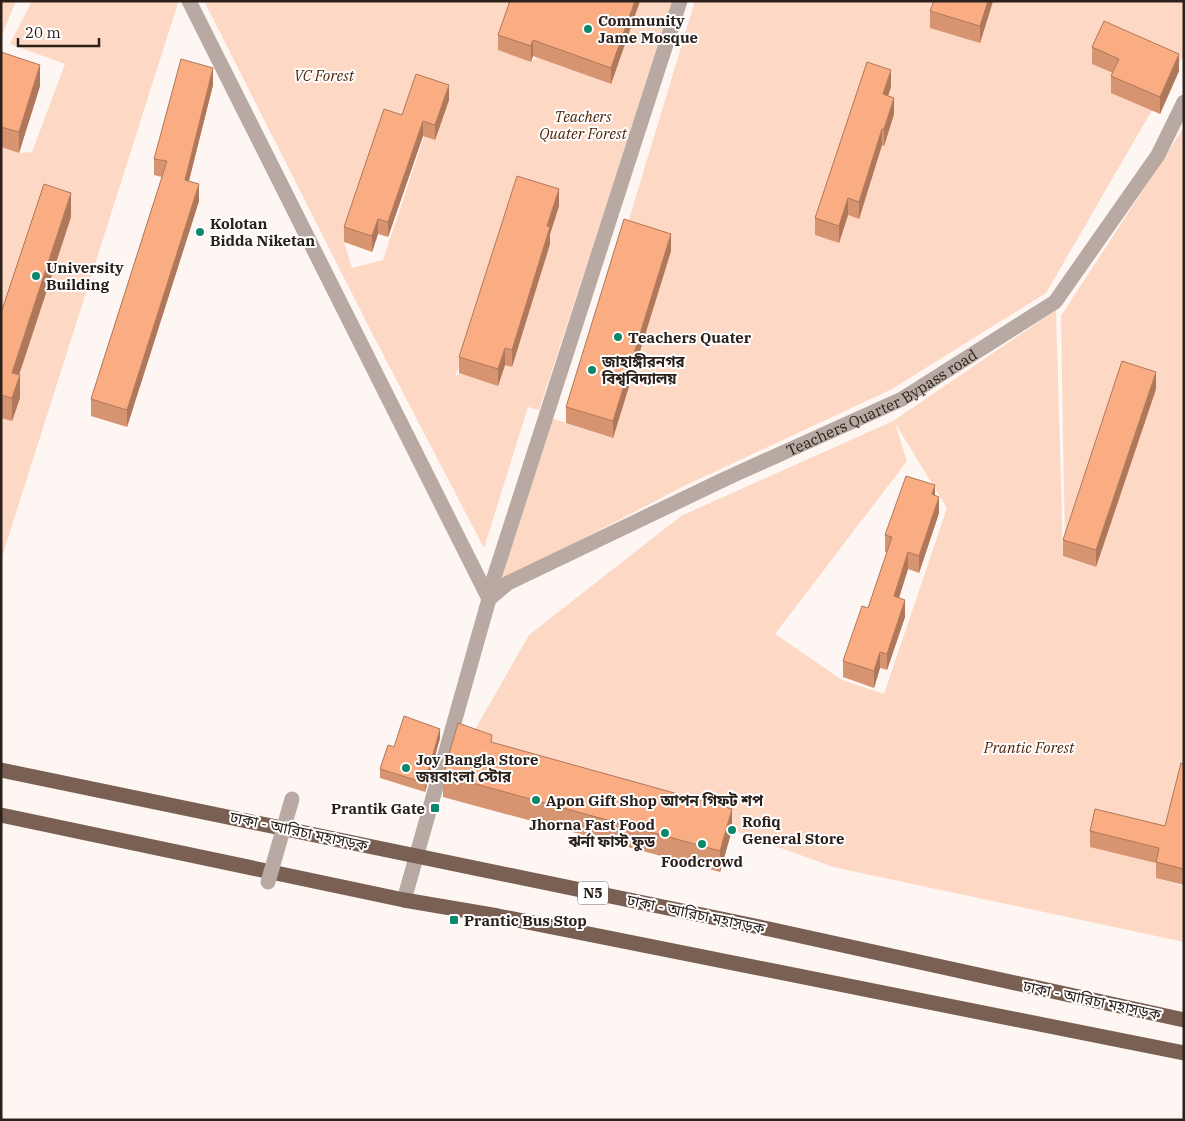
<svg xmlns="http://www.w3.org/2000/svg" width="1185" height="1121" viewBox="0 0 1185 1121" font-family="'IBM Plex Serif','Noto Sans Bengali',serif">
	<rect width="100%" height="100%" fill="#fdf6f3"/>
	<g fill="#fdd8c5" fill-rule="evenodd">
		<path d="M 1,1 L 16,1 L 1,37 Z"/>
		<path d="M 32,1 L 177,1 L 178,3 L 1,560 L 1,147 L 19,153 L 32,152 L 65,64 L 10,44 Z"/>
		<path d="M 204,1 L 515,1 L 531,62 L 537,57 L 610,84 L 640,1 L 673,1 L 539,410 L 528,407 L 484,548 L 373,335 ZM 384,124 L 425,134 L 383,260 L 352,268 L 344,242 ZM 514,191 L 514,304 L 530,309 L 523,332 L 518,332 L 517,349 L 512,367 L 505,365 L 498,385 L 459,373 L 455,378 Z"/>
		<path d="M 695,1 L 1184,1 L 1184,55 L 1046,293 L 892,389 L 684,486 L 500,582 L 551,418 L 612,438 L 624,236 Z"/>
		<path d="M 1184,127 L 1184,780 L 1156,878 L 1184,886 L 1184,942 L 833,867 L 732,830 L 460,756 L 529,635 L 681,516 L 893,421 L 1056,310 L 1063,556 L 1096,567 L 1065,545 L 1061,316 ZM 895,423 L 947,508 L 884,694 L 842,680 L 775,634 L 907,461 Z"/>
	</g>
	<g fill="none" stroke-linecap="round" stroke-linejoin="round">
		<path stroke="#b8aaa3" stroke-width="15" id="s1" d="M 489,599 L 508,583 L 727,478 L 902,399 L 1055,302 L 1158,155 L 1184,102"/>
		<g stroke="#b8aaa3" stroke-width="15">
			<path d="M 189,1 L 489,599 L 404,900"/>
			<path d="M 489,599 L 489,593 L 680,1"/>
		</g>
		<g stroke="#796052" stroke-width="15">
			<path d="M 1,770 L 769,929 L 1184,1020"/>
			<path d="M 1,815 L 404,900 L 498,916 L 1184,1053"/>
		</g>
		<path stroke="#b8aaa3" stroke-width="15" d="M 268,882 L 292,799"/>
	</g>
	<g fill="#d79470">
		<path d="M 640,1 L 611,84 L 533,56 L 531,62 L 498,50 L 498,35 Z"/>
		<path d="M 993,1 L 980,43 L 930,28 L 930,11 Z"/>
		<path d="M 1092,47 L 1179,71 L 1160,114 L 1111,93 L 1111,76 L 1113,73 L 1092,64 Z"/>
		<path d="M 1,52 L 40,86 L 19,153 L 1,147 Z"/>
		<path d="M 213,85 L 189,181 L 199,201 L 127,427 L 91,416 L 91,399 L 162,177 L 154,175 L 154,159 Z"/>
		<path d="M 891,87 L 888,96 L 894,114 L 884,146 L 882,145 L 859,219 L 848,215 L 839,243 L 815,235 L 815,218 Z"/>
		<path d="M 449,100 L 435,140 L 423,136 L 388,237 L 378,234 L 372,252 L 344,242 L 344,227 L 402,115 Z"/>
		<path d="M 559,206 L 550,234 L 550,244 L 512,367 L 505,365 L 498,386 L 459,373 L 459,357 Z"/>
		<path d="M 71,217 L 19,375 L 20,398 L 12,421 L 1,418 L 1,313 Z"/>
		<path d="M 671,251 L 613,438 L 566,423 L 566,407 Z"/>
		<path d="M 1156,389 L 1096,567 L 1063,556 L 1063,540 Z"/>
		<path d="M 935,495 L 939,513 L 919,573 L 908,569 L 899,598 L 905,617 L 887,670 L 880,668 L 874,688 L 843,677 L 843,661 L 868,608 L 887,552 L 885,552 L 885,535 Z"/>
		<path d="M 440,738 L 425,792 L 380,778 L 380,769 L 394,747 Z"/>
		<path d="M 492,743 L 732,830 L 720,872 L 443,797 L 443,775 Z"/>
		<path d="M 1184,764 L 1184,885 L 1156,878 L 1156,863 L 1090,847 L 1090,831 L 1165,826 Z"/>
	</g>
	<g fill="#af785b">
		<path d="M 635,1 L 640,1 L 611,84 L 611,68 Z"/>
		<path d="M 988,1 L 993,1 L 980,43 L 980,26 Z"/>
		<path d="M 533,40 L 533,56 L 531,62 L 531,46 Z"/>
		<path d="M 1179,54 L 1179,71 L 1160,114 L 1160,97 Z"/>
		<path d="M 40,65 L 40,86 L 19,153 L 19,132 Z"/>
		<path d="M 213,68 L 213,85 L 185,196 L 185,180 Z"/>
		<path d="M 891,70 L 891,87 L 883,110 L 883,94 Z"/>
		<path d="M 449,85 L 449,100 L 435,140 L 435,125 Z"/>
		<path d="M 894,98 L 894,114 L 884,146 L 884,129 Z"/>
		<path d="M 423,121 L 423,136 L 388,237 L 388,222 Z"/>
		<path d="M 882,129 L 882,145 L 859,219 L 859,202 Z"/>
		<path d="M 199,184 L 199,201 L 127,427 L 127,410 Z"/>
		<path d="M 559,189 L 559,206 L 550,234 L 550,244 L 512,367 L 512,350 L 547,226 Z"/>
		<path d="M 71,193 L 71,217 L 12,396 L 12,373 Z"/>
		<path d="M 848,198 L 848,215 L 839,243 L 839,226 Z"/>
		<path d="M 378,219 L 378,234 L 372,252 L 372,236 Z"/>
		<path d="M 671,234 L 671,251 L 613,438 L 613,421 Z"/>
		<path d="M 505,348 L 505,365 L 498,386 L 498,369 Z"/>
		<path d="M 1156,372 L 1156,389 L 1096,567 L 1096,550 Z"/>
		<path d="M 20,375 L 20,398 L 12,421 L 12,398 Z"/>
		<path d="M 935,485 L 935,502 L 932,494 Z"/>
		<path d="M 939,497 L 939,513 L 919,573 L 919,556 Z"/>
		<path d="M 908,552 L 908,569 L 894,613 L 894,596 Z"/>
		<path d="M 905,600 L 905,617 L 887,670 L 887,654 Z"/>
		<path d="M 880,652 L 880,668 L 874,688 L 874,671 Z"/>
		<path d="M 440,729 L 440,738 L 425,792 L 425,783 Z"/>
		<path d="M 732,809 L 732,830 L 720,872 L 720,851 Z"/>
	</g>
	<g fill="#faac82" stroke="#af785b">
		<path d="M 510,1 L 635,1 L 611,68 L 533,40 L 531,46 L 498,35 Z"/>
		<path d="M 934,1 L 988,1 L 980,26 L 930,11 Z"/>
		<path d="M 1104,21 L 1179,54 L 1160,97 L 1111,76 L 1119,59 L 1092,47 Z"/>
		<path d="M 1,52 L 40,65 L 19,132 L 1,127 Z"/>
		<path d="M 181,59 L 213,68 L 185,180 L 199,184 L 127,410 L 91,399 L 167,161 L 154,159 Z"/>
		<path d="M 867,62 L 891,70 L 883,94 L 894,98 L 884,129 L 882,129 L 859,202 L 848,198 L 839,226 L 815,218 Z"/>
		<path d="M 416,74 L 449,85 L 435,125 L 423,121 L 388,222 L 378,219 L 372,236 L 344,227 L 384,109 L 402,115 Z"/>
		<path d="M 517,176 L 559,189 L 547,226 L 550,227 L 512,350 L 505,348 L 498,369 L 459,357 Z"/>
		<path d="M 44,184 L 71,193 L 12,373 L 20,375 L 12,398 L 1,395 L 1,313 Z"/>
		<path d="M 624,219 L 671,234 L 613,421 L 566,407 Z"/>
		<path d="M 1122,361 L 1156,372 L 1096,550 L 1063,540 Z"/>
		<path d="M 906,476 L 935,485 L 932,494 L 939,497 L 919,556 L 908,552 L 894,596 L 905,600 L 887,654 L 880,652 L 874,671 L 843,661 L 862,606 L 868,608 L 892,537 L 885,535 Z"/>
		<path d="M 404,716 L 440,729 L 425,783 L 380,769 L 388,745 L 394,747 Z"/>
		<path d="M 458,723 L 492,735 L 491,742 L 732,809 L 720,851 L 443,775 Z"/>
		<path d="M 1181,763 L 1184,764 L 1184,869 L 1156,862 L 1159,848 L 1090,831 L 1095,809 L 1165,826 Z"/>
	</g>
	<g fill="#0c8769" stroke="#fff" stroke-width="2">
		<circle cx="588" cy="29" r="5"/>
		<circle cx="200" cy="232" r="5"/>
		<circle cx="36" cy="276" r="5"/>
		<circle cx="618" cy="337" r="5"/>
		<circle cx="592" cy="370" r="5"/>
		<circle cx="406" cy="768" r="5"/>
		<circle cx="536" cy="800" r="5"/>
		<rect x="430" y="803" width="10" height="10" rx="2.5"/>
		<circle cx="732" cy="830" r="5"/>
		<circle cx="665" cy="833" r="5"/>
		<circle cx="702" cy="844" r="5"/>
		<rect x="449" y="915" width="10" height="10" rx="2.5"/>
	</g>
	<g text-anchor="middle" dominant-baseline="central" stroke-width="4" stroke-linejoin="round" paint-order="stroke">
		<rect fill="#fff" stroke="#6b635f" stroke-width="1" x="578" y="881.5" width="30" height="23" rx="4"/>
		<g font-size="14" font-weight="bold" fill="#2c201a">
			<text x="593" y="893">N5</text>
		</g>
		<g font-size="15" font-weight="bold" fill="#2c201a" stroke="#fff" text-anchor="start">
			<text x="598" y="20">Community<tspan x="598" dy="17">Jame Mosque</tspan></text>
			<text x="210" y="223">Kolotan<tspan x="210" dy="17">Bidda Niketan</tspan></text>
			<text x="46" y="267">University<tspan x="46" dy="17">Building</tspan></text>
			<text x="628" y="337">Teachers Quater</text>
			<text x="602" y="361">জাহাঙ্গীরনগর<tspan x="602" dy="17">বিশ্ববিদ্যালয়</tspan></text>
			<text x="416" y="759">Joy Bangla Store<tspan x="416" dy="17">জয়বাংলা স্টোর</tspan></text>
			<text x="546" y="800">Apon Gift Shop আপন গিফট শপ</text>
			<text x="425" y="808" text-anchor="end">Prantik Gate</text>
			<text x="742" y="821">Rofiq<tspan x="742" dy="17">General Store</tspan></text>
			<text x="655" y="824" text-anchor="end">Jhorna Fast Food<tspan x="655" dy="17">ঝর্না ফাস্ট ফুড</tspan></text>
			<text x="702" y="861" text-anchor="middle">Foodcrowd</text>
			<text x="464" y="920">Prantic Bus Stop</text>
		</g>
		<g font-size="15" font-style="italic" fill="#4c1d00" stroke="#fff">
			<text x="324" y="75">VC Forest</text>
			<text x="583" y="116">Teachers<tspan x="583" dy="17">Quater Forest</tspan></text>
			<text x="1029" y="747">Prantic Forest</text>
		</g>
		<g font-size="15" fill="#2c201a" stroke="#fff">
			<text stroke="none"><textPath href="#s1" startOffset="440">Teachers Quarter Bypass road</textPath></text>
			<text transform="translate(299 831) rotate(12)">ঢাকা - আরিচা মহাসড়ক</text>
			<text transform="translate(696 914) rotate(12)">ঢাকা - আরিচা মহাসড়ক</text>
			<text transform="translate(1092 1000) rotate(12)">ঢাকা - আরিচা মহাসড়ক</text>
		</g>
	</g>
	<rect width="1185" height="1121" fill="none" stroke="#2c201a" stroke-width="5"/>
	<path d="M18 38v8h81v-8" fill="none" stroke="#2c201a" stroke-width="2.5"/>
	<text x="25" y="38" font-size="15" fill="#2c201a" stroke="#ffffff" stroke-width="4" paint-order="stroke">20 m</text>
</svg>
